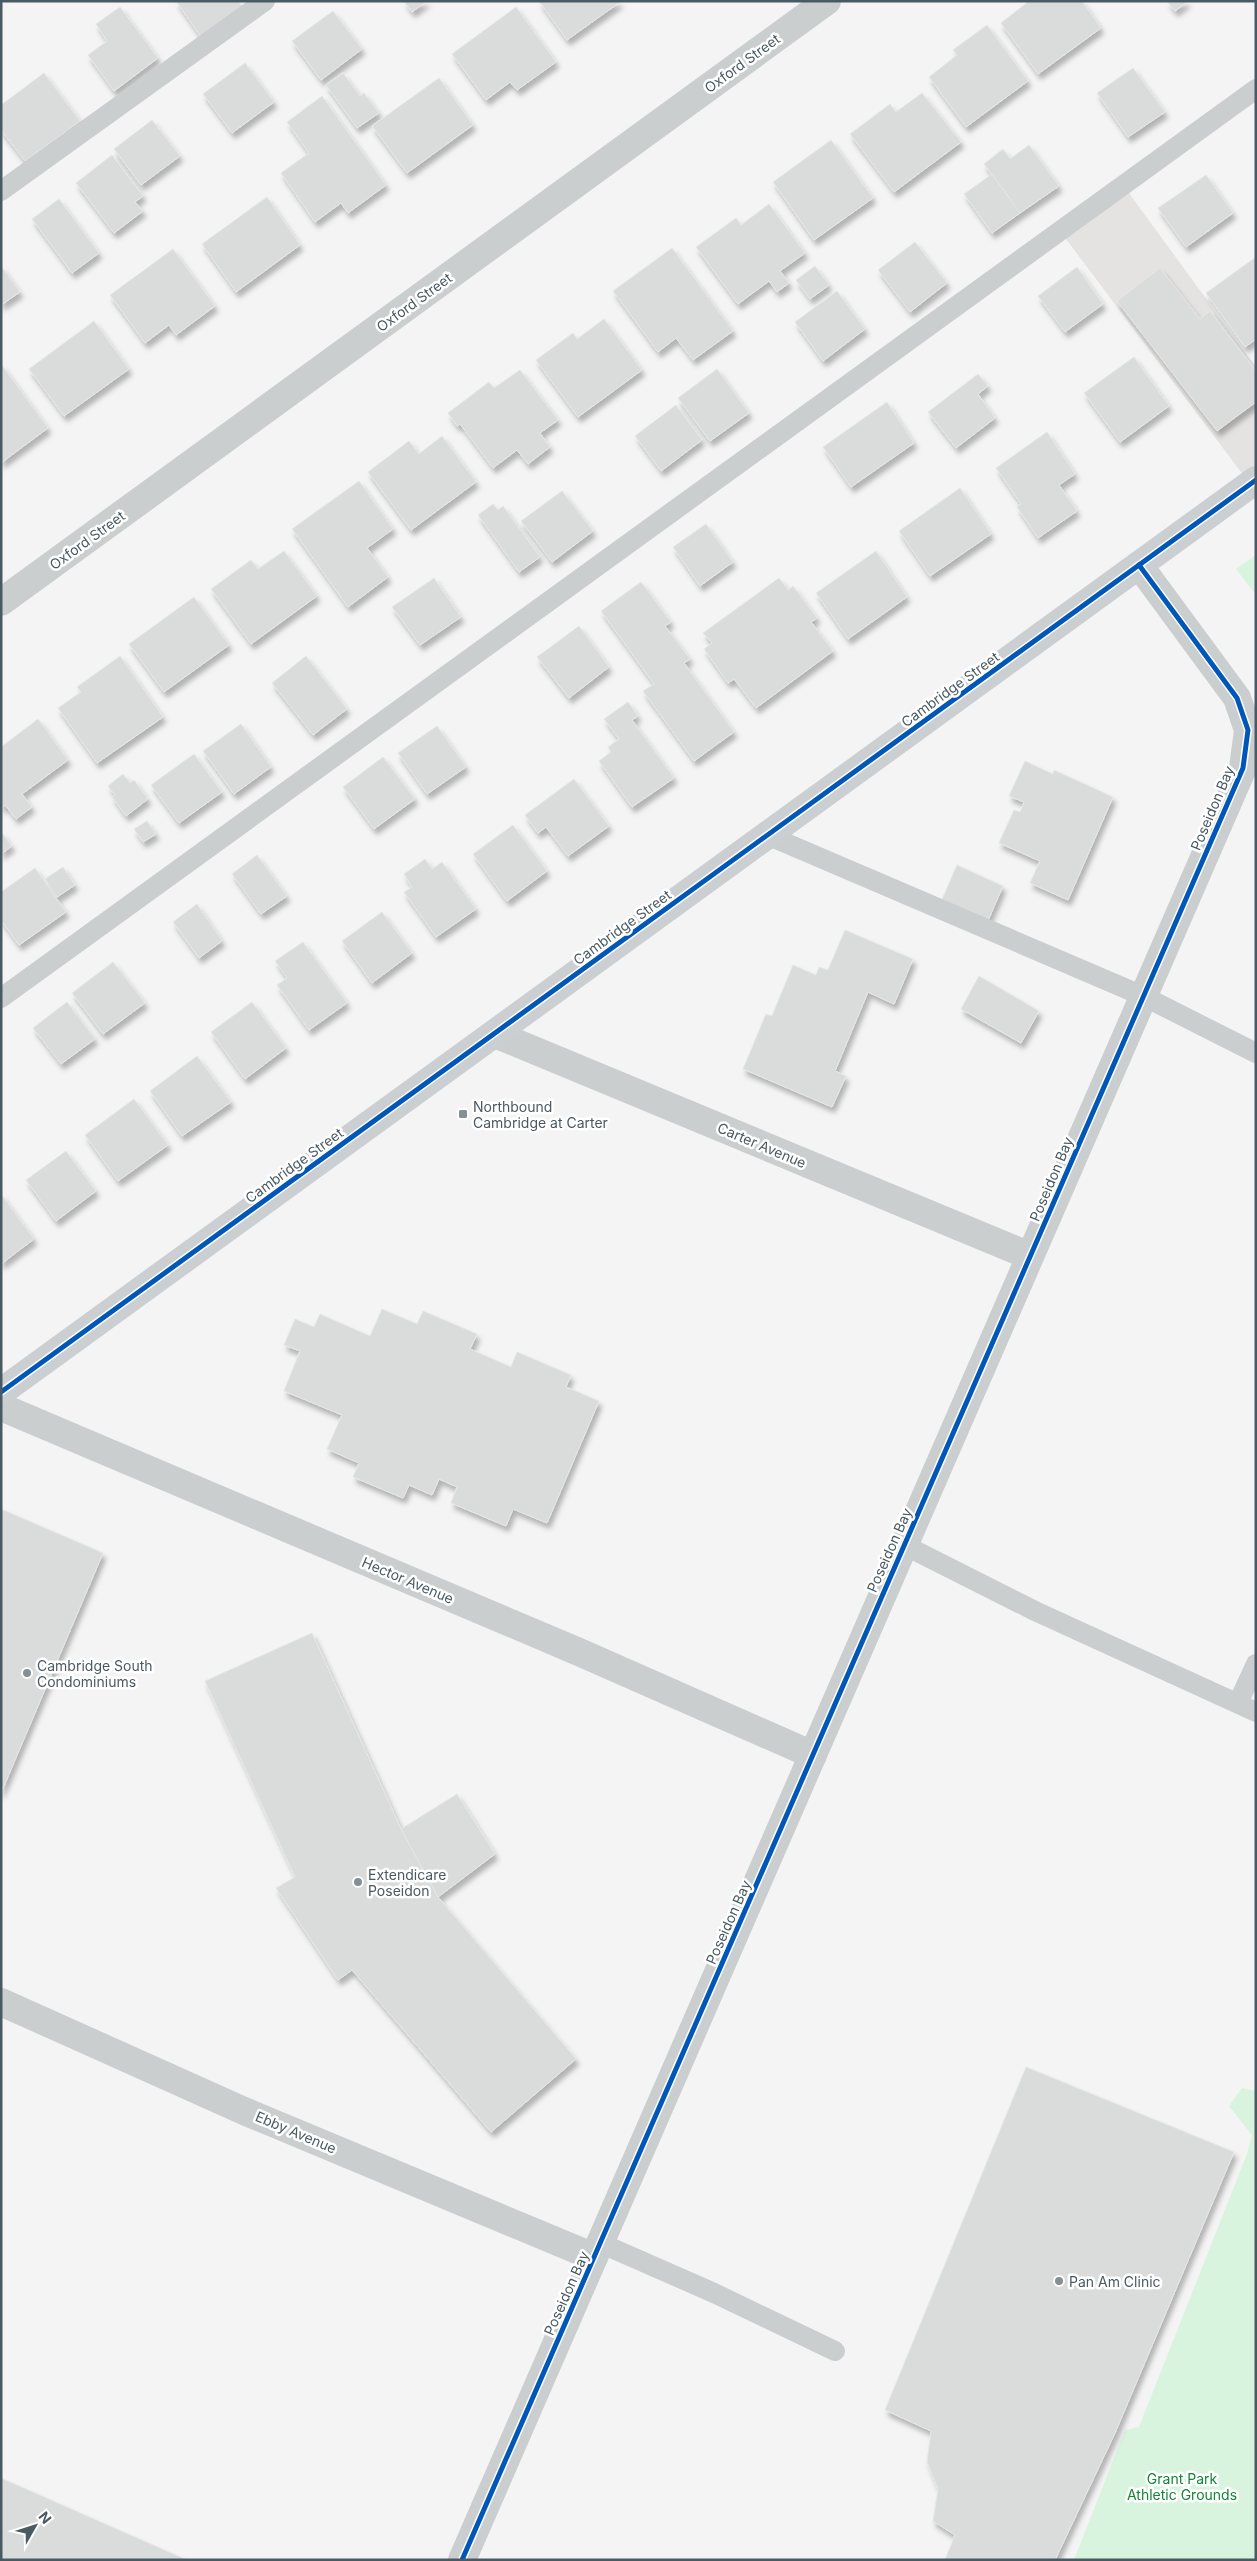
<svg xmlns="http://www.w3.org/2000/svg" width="1257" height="2561" viewBox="0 0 1257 2561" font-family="Inter,sans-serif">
	<defs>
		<filter id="shadow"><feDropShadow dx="3" dy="5.5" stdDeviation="2.5" flood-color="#0004"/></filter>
	</defs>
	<rect width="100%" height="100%" fill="#f4f4f4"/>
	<path fill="#e5e3e1" d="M 1123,185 L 1256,367 L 1256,480 L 1250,484 L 1060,231 Z"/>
	<g fill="#d8f3de">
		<path d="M 1256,555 L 1256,595 L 1236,569 Z"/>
		<path d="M 1242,2088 L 1256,2091 L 1256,2560 L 1074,2560 L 1125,2430 L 1139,2427 L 1247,2154 L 1252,2135 L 1229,2106 Z"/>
	</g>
	<g fill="#dadcdc" stroke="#e5e6e6" filter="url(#shadow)">
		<path d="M 176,1 L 238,1 L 243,7 L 201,37 Z"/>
		<path d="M 404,1 L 427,1 L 412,12 Z"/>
		<path d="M 539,1 L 619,1 L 620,2 L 567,40 Z"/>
		<path d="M 1029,1 L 1082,1 L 1101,28 L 1038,74 L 1001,23 Z"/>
		<path d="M 1167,1 L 1188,1 L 1175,11 Z"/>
		<path d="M 120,7 L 158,58 L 114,91 L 88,55 L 107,41 L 96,24 Z"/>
		<path d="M 516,7 L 556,62 L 517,90 L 510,82 L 486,100 L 452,54 Z"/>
		<path d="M 333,11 L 362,49 L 321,80 L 292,41 Z"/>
		<path d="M 987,25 L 1028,81 L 966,127 L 929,77 L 957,55 L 953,50 Z"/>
		<path d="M 245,63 L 274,102 L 232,133 L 203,94 Z"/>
		<path d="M 1133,68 L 1165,112 L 1128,137 L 1097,93 Z"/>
		<path d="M 44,73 L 80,121 L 25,161 L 1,130 L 1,105 Z"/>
		<path d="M 343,73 L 360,96 L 364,93 L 379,113 L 357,128 L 326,85 Z"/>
		<path d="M 439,78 L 473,125 L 407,173 L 372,126 Z"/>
		<path d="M 922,93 L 961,142 L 894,192 L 850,134 L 890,104 L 896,112 Z"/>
		<path d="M 322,96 L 386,185 L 348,213 L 341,203 L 315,222 L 281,173 L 309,153 L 287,122 Z"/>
		<path d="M 152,120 L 180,156 L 141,185 L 114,149 Z"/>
		<path d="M 831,140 L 873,198 L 814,240 L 773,182 Z"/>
		<path d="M 1029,145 L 1059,186 L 1020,213 L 984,164 L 1003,149 L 1010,159 Z"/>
		<path d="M 112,155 L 143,196 L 135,202 L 143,211 L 114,233 L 76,183 Z"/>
		<path d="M 992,174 L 1020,213 L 992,233 L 964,194 Z"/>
		<path d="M 1206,175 L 1233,213 L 1186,247 L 1158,208 Z"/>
		<path d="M 267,197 L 300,245 L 236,292 L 202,244 Z"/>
		<path d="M 59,199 L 99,253 L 72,273 L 32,219 Z"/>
		<path d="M 769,204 L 805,253 L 780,271 L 789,283 L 777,292 L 769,281 L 738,304 L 696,247 L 736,218 L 741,225 Z"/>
		<path d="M 915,242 L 947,283 L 910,312 L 878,270 Z"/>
		<path d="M 672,248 L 733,331 L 693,360 L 676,338 L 658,352 L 613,291 Z"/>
		<path d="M 173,249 L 215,306 L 176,335 L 169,325 L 145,343 L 110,295 Z"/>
		<path d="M 1256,257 L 1256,339 L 1245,347 L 1206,293 Z"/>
		<path d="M 1,266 L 20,292 L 1,305 Z"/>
		<path d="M 815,266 L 829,285 L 810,299 L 796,280 Z"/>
		<path d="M 1077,267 L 1103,304 L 1065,332 L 1038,296 Z"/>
		<path d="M 1160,268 L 1200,319 L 1210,311 L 1256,371 L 1256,402 L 1217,431 L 1117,301 Z"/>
		<path d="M 837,291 L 865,329 L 823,361 L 795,322 Z"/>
		<path d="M 604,319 L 642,370 L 578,417 L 536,360 L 573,333 L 577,339 Z"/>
		<path d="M 94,321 L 129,369 L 64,416 L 29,369 Z"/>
		<path d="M 1134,357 L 1169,406 L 1120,442 L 1084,393 Z"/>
		<path d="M 1,364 L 48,428 L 1,463 Z"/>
		<path d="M 717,369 L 749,413 L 710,441 L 678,398 Z"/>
		<path d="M 520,370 L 558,420 L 540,433 L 550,447 L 528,464 L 517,450 L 493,468 L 460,424 L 457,426 L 448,413 L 489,382 L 494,388 Z"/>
		<path d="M 978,374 L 988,386 L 978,394 L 995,418 L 956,448 L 928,412 Z"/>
		<path d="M 887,402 L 914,443 L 851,487 L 823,447 Z"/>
		<path d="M 676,405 L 702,440 L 661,471 L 635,436 Z"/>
		<path d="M 1047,432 L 1075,474 L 1059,485 L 1077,511 L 1038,538 L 1017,507 L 1021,504 L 996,468 Z"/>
		<path d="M 442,436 L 476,482 L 411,530 L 368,472 L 409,441 L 419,454 Z"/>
		<path d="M 359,481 L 393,529 L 367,548 L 388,577 L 348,607 L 292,529 Z"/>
		<path d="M 960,488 L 991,534 L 930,576 L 899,531 Z"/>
		<path d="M 562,491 L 593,531 L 552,562 L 521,521 Z"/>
		<path d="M 493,504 L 498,510 L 503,506 L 540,557 L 519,572 L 478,515 Z"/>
		<path d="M 706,524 L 733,562 L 700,586 L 673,547 Z"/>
		<path d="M 284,551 L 317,596 L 251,644 L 211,589 L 251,560 L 258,569 Z"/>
		<path d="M 876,551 L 907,597 L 848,639 L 816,593 Z"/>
		<path d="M 434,578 L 461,617 L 420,645 L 392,607 Z"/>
		<path d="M 779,578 L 788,590 L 793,586 L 817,618 L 811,622 L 833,651 L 756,708 L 734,679 L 728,683 L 704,649 L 712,643 L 703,633 Z"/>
		<path d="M 641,582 L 671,622 L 665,626 L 690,659 L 684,663 L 734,732 L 694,761 L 643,691 L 654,684 L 601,611 Z"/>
		<path d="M 194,597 L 229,645 L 164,692 L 129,644 Z"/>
		<path d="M 579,626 L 609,667 L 569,698 L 537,657 Z"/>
		<path d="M 120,656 L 163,717 L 97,763 L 58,708 L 81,692 L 77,687 Z"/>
		<path d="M 306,656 L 347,709 L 313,735 L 272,683 Z"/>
		<path d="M 628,702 L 638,716 L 632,720 L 674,778 L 632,807 L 599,761 L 611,752 L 608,747 L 619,739 L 604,719 Z"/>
		<path d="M 38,719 L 68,760 L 22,794 L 32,807 L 16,819 L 5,805 L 1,808 L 1,747 Z"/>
		<path d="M 241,724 L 271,767 L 234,794 L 203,751 Z"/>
		<path d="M 437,726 L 466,767 L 427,794 L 398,753 Z"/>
		<path d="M 194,754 L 222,792 L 179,823 L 151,785 Z"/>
		<path d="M 383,757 L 415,799 L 374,829 L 343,787 Z"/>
		<path d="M 1025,761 L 1053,774 L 1054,770 L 1113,797 L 1068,900 L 1030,883 L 1040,861 L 999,843 L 1014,810 L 1020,812 L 1024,802 L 1009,796 Z"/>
		<path d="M 123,774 L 130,783 L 134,780 L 148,799 L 126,816 L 112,797 L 115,795 L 108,786 Z"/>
		<path d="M 574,779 L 609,826 L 568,856 L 546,827 L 538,833 L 525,815 Z"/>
		<path d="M 147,821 L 156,834 L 143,842 L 134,829 Z"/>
		<path d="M 513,825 L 547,871 L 507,901 L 473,854 Z"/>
		<path d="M 1,832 L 12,846 L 1,854 Z"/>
		<path d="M 257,855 L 287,896 L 261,914 L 232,874 Z"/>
		<path d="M 425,859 L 432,869 L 442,862 L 476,909 L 436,937 L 404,892 L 412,887 L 404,874 Z"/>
		<path d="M 957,865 L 1003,886 L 986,925 L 940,904 Z"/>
		<path d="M 63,867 L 75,885 L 57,897 L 45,879 Z"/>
		<path d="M 35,868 L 66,912 L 19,945 L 1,920 L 1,892 Z"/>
		<path d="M 197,904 L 222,941 L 199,958 L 173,922 Z"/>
		<path d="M 382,912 L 412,953 L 372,983 L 342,941 Z"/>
		<path d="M 845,930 L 913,959 L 894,1004 L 868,992 L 835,1071 L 846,1076 L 832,1107 L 743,1069 L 766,1014 L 772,1016 L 793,965 L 816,975 L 819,967 L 828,970 Z"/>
		<path d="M 303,942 L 347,1003 L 309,1030 L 277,985 L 287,978 L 275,961 Z"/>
		<path d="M 113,962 L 145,1003 L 103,1034 L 72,993 Z"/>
		<path d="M 979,976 L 1039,1011 L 1021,1043 L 961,1009 Z"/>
		<path d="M 67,1002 L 95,1039 L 61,1064 L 33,1028 Z"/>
		<path d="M 252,1002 L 286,1048 L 245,1079 L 211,1032 Z"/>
		<path d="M 197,1056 L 231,1102 L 182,1136 L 150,1091 Z"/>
		<path d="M 134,1099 L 168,1145 L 118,1181 L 85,1135 Z"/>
		<path d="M 66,1151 L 96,1191 L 56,1221 L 26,1180 Z"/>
		<path d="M 1,1194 L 34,1239 L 1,1264 Z"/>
		<path d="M 382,1309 L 417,1324 L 423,1311 L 477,1334 L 470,1349 L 511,1367 L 517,1352 L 571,1375 L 566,1387 L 599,1401 L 547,1523 L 513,1509 L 506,1526 L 451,1503 L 457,1487 L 439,1479 L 432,1495 L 409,1485 L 403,1498 L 353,1477 L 359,1463 L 327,1449 L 342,1415 L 284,1391 L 300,1351 L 284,1345 L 295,1319 L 314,1327 L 320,1314 L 370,1336 Z"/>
		<path d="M 1,1509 L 103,1553 L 1,1793 Z"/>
		<path d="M 312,1633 L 401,1829 L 438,1897 L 576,2059 L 491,2132 L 352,1970 L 338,1980 L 276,1888 L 295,1877 L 205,1681 Z"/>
		<path d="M 457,1794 L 495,1854 L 438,1897 L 401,1829 Z"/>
		<path d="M 1026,2067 L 1234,2152 L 1115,2433 L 1055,2560 L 945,2560 L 955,2535 L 933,2521 L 938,2489 L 927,2462 L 931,2431 L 885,2410 Z"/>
		<path d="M 1,2478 L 187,2560 L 1,2560 Z"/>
	</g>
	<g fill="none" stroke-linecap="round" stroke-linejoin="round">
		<g stroke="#cacecf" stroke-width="20">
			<path d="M 1,191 L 265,1"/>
			<path d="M 767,835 L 1143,996 L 1256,1053"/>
			<path d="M 1,998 L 1256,89"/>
			<path d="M 904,1545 L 1035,1611 L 1256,1712"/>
			<path d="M 1238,1703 L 1256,1664"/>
			<path d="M 600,2243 L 714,2293 L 835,2351"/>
		</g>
		<g stroke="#cacecf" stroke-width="28">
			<path d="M 1,602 L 827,1"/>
			<path d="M 495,1034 L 1030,1256"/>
			<path d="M 1,1407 L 579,1652 L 813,1755"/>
			<path d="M 1,2002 L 244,2111 L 594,2257"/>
			<path d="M 462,2560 L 1243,768 L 1248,730 L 1237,698 L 1139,565"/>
		</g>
		<path stroke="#cbcfd2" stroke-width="28" d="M 1,1392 L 1256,480"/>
		<g stroke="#fff" stroke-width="8">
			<g id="cycleway">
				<path d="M 1,1392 L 1256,480"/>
				<path d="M 462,2560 L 1243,768 L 1248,730 L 1237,698 L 1139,565"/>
			</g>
		</g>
		<use href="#cycleway" stroke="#0057b8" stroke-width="5"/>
	</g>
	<g fill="#859095" stroke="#fff" stroke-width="2">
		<rect x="458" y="1109" width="10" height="10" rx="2.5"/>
		<circle cx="27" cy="1673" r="5"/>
		<circle cx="358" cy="1882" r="5"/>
		<circle cx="1059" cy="2281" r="5"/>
	</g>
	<g text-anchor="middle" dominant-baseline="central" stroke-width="5" stroke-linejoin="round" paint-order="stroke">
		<g font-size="14" fill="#495a62" stroke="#fff">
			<text transform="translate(742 63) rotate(-36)">Oxford Street</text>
			<text transform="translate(414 302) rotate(-36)">Oxford Street</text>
			<text transform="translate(87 540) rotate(-36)">Oxford Street</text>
			<text transform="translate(950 689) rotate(-36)">Cambridge Street</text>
			<text transform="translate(1212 808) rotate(-67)">Poseidon Bay</text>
			<text transform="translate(622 927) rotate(-36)">Cambridge Street</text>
			<text transform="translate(762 1145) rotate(23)">Carter Avenue</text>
			<text transform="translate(294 1165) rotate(-36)">Cambridge Street</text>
			<text transform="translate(1051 1179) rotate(-67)">Poseidon Bay</text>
			<text transform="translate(889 1550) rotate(-66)">Poseidon Bay</text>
			<text transform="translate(408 1580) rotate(23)">Hector Avenue</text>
			<text transform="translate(728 1922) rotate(-66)">Poseidon Bay</text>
			<text transform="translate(296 2132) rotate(23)">Ebby Avenue</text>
			<text transform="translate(566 2293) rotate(-66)">Poseidon Bay</text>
		</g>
		<g font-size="14" fill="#495a62" stroke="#fff" text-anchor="start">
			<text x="473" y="1106">Northbound<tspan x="473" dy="16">Cambridge at Carter</tspan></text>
			<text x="37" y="1665">Cambridge South<tspan x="37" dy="16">Condominiums</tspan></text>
			<text x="368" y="1874">Extendicare<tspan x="368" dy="16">Poseidon</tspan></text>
			<text x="1069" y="2281">Pan Am Clinic</text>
		</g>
		<g font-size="14" fill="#138438" stroke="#fff">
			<text x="1182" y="2478">Grant Park<tspan x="1182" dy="16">Athletic Grounds</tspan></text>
		</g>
	</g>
	<rect width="1257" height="2561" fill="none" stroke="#495a62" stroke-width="5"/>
	<g transform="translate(35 2526) rotate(51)" stroke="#ffffff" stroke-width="4" paint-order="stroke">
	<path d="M0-4L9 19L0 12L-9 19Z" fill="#495a62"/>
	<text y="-8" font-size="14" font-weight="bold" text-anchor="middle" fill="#495a62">N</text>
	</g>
</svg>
